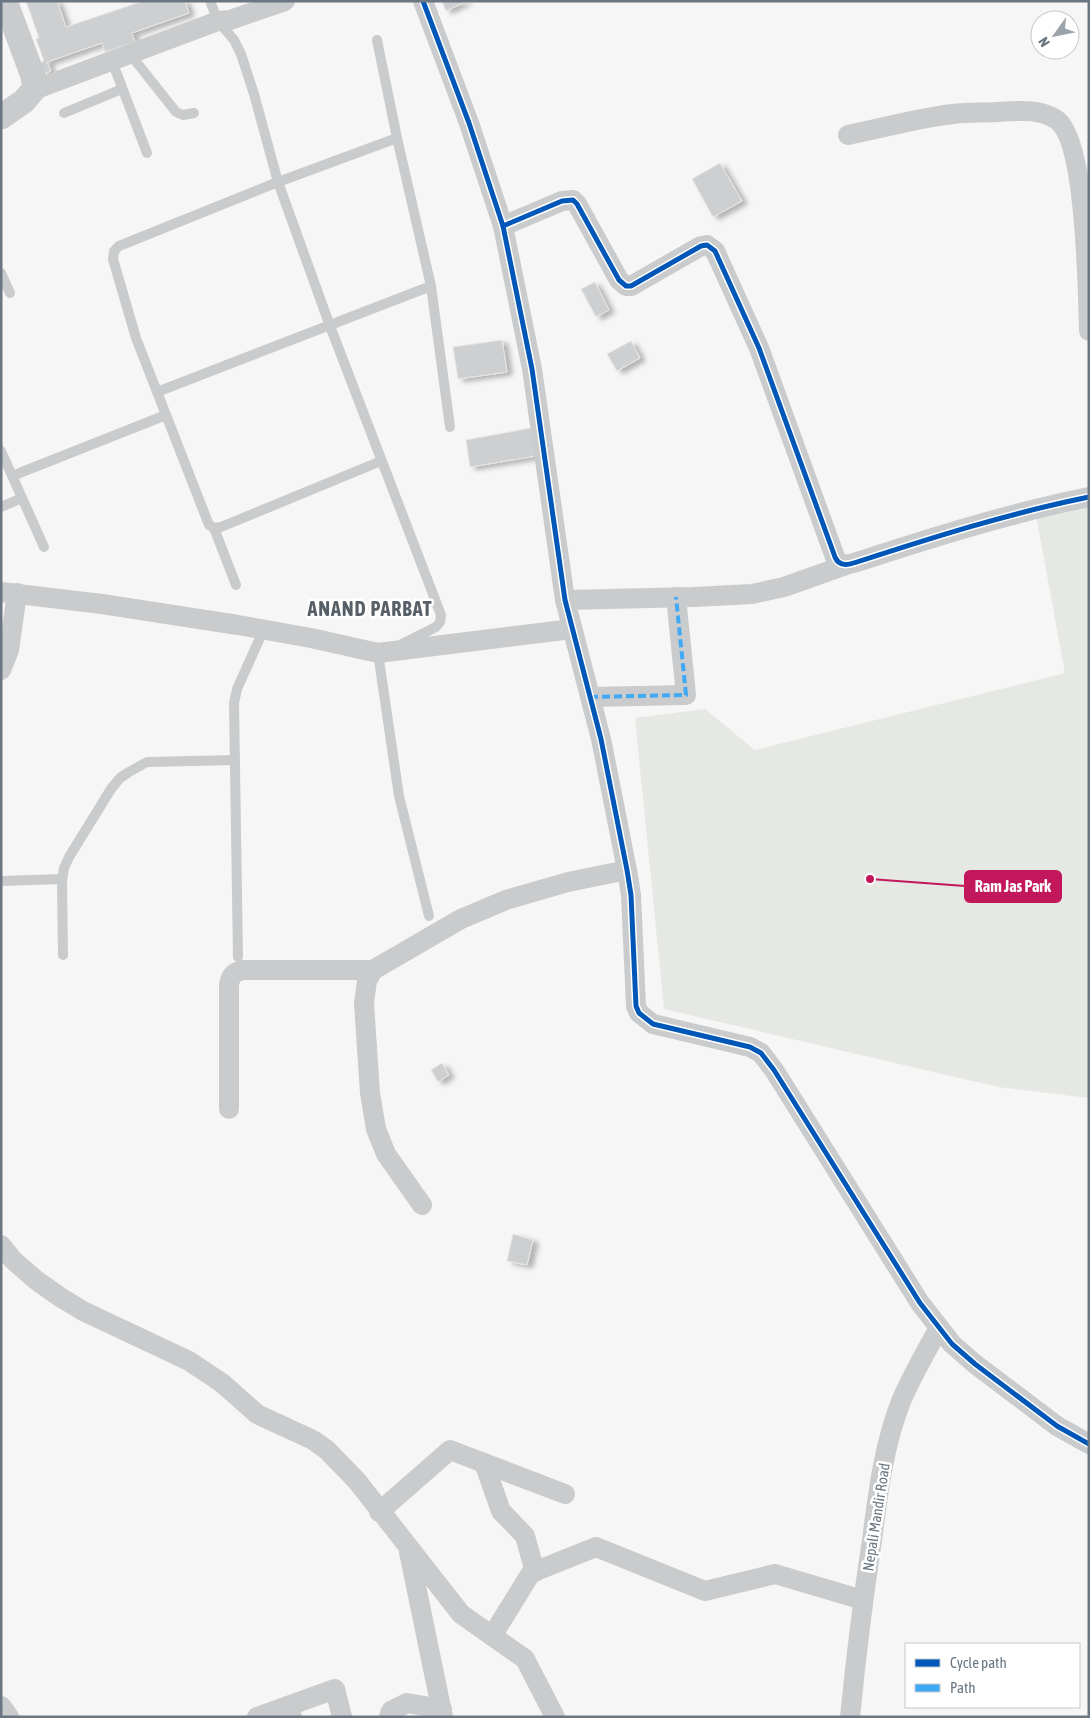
<svg xmlns="http://www.w3.org/2000/svg" width="1090" height="1718" viewBox="0 0 1090 1718" font-family="'Asap Condensed',sans-serif">
	<defs>
		<filter id="shadow"><feDropShadow dx="5.5" dy="3" stdDeviation="2.5" flood-color="#0004"/></filter>
	</defs>
	<rect width="100%" height="100%" fill="#f6f6f6"/>
	<path fill="#e6e8e4" d="M 1089,501 L 1089,1098 L 998,1087 L 664,1009 L 635,718 L 705,709 L 755,750 L 1065,673 L 1035,510 Z"/>
	<g fill="#cecfd0" stroke="#e6e6e6" filter="url(#shadow)">
		<path d="M 26,1 L 57,1 L 66,27 L 143,1 L 185,1 L 189,13 L 132,33 L 135,42 L 105,52 L 102,43 L 47,62 L 51,71 L 43,74 L 39,63 L 44,61 L 36,39 L 39,38 Z"/>
		<path d="M 442,1 L 467,1 L 446,11 Z"/>
		<path d="M 720,163 L 742,201 L 713,217 L 692,179 Z"/>
		<path d="M 595,282 L 609,310 L 596,317 L 581,289 Z"/>
		<path d="M 502,340 L 507,372 L 458,379 L 453,347 Z"/>
		<path d="M 631,341 L 640,358 L 617,371 L 607,354 Z"/>
		<path d="M 531,428 L 536,456 L 470,467 L 466,440 Z"/>
		<path d="M 442,1063 L 449,1075 L 438,1082 L 431,1070 Z"/>
		<path d="M 513,1234 L 533,1240 L 527,1265 L 507,1261 Z"/>
	</g>
	<g fill="none" stroke-linecap="round" stroke-linejoin="round">
		<g stroke="#c9cbcc" stroke-width="10">
			<path d="M 210,1 L 218,21 L 234,40 L 241,54 L 254,94 L 278,182 L 330,326 L 441,615 L 440,622 L 436,627 L 402,644"/>
			<path d="M 130,54 L 176,112 L 183,115 L 194,113"/>
			<path d="M 112,61 L 147,153"/>
			<path d="M 64,113 L 122,89"/>
			<path d="M 1,273 L 10,293"/>
			<path d="M 431,286 L 450,427"/>
			<path d="M 157,392 L 431,286 L 397,138 L 377,40"/>
			<path d="M 1,451 L 44,547"/>
			<path d="M 381,461 L 221,527 L 214,528 L 209,525 L 136,338 L 113,259 L 114,251 L 119,246 L 278,182 L 397,138"/>
			<path d="M 12,476 L 166,415"/>
			<path d="M 1,507 L 22,498"/>
			<path d="M 214,528 L 236,585"/>
			<path d="M 378,653 L 399,796 L 429,916"/>
			<path d="M 1,881 L 62,879"/>
			<path d="M 63,955 L 62,881 L 64,868 L 69,857 L 111,789 L 120,778 L 129,772 L 147,762 L 235,760"/>
			<path d="M 238,957 L 234,703 L 237,689 L 264,629"/>
		</g>
		<g stroke="#c9cbcc" stroke-width="20">
			<path d="M 423,1 L 469,123 L 503,226 L 532,369 L 565,600 L 601,739 L 627,870 L 631,895 L 636,1006 L 639,1013 L 653,1024 L 750,1047 L 761,1053 L 774,1070 L 920,1303 L 952,1344 L 975,1364 L 1057,1426 L 1089,1444"/>
			<path d="M 34,90 L 218,21 L 230,20 L 285,1"/>
			<path d="M 848,135 C 883,128 918,118 953,114 C 968,112 983,113 998,112 C 1018,111 1039,108 1057,120 C 1086,141 1088,293 1089,331"/>
			<path d="M 503,226 L 562,201 L 573,200 L 577,204 L 619,280 L 626,286 L 631,286 L 701,246 L 707,245 L 715,251 L 759,348 L 835,557 C 839,567 848,565 857,562 C 934,537 1010,513 1089,497"/>
			<path d="M 1,592 L 102,604 L 238,625 L 311,638 L 378,653 L 572,629"/>
			<path d="M 565,600 L 693,597 L 752,594 L 784,587 L 846,565"/>
			<path d="M 1,670 L 9,650 L 17,593"/>
			<path d="M 590,697 L 686,695 L 676,597"/>
			<path d="M 229,1109 L 229,984 C 231,975 235,971 244,970 L 373,970"/>
			<path d="M 422,1205 L 386,1154 L 376,1129 L 370,1093 L 364,1003 L 367,981 L 373,970 L 461,919 L 506,900 L 568,882 L 627,870"/>
			<path d="M 1,1245 L 13,1260 L 36,1280 L 60,1297 L 83,1311 L 189,1361 L 222,1383 L 257,1414 L 313,1440 L 327,1450 L 357,1481 L 461,1614 L 525,1659 L 555,1717"/>
			<path d="M 484,1463 L 501,1511 L 525,1536 L 535,1572"/>
			<path d="M 379,1512 L 450,1450 L 565,1494"/>
			<path d="M 409,1552 L 443,1717"/>
			<path d="M 492,1636 L 531,1573 L 596,1547 L 705,1591 L 775,1574 L 863,1600"/>
			<path d="M 1,1706 L 9,1717"/>
			<path d="M 288,1706 L 335,1689 L 342,1717"/>
			<path d="M 257,1717 L 288,1706 L 292,1717"/>
			<path d="M 389,1717 L 391,1711 L 407,1703 L 442,1709"/>
			<path d="M 850,1717 C 856,1657 863,1599 872,1540 C 878,1493 884,1443 902,1399 C 913,1374 926,1351 939,1328"/>
		</g>
		<path stroke="#c9cbcc" stroke-width="25" d="M 1,117 L 24,101 L 35,88 L 33,76 L 5,1"/>
		<path stroke="#3fa9f5" stroke-width="4" stroke-dasharray="8 4" stroke-linecap="butt" d="M 590,697 L 686,695 L 676,597"/>
		<g stroke="#fff" stroke-width="8">
			<g id="cycleway">
				<path d="M 423,1 L 469,123 L 503,226 L 532,369 L 565,600 L 601,739 L 627,870 L 631,895 L 636,1006 L 639,1013 L 653,1024 L 750,1047 L 761,1053 L 774,1070 L 920,1303 L 952,1344 L 975,1364 L 1057,1426 L 1089,1444"/>
				<path d="M 503,226 L 562,201 L 573,200 L 577,204 L 619,280 L 626,286 L 631,286 L 701,246 L 707,245 L 715,251 L 759,348 L 835,557 C 839,567 848,565 857,562 C 934,537 1010,513 1089,497"/>
			</g>
		</g>
		<use href="#cycleway" stroke="#0057b8" stroke-width="5"/>
	</g>
	<g text-anchor="middle" dominant-baseline="central" stroke-width="5" stroke-linejoin="round" paint-order="stroke">
		<g font-size="15" fill="#6a7782" stroke="#fff">
			<text transform="translate(876 1517) rotate(-81)">Nepali Mandir Road</text>
		</g>
		<g font-size="20" font-weight="bold" letter-spacing="1" fill="#576068" stroke="#fff">
			<text x="370" y="608">ANAND PARBAT</text>
		</g>
	</g>
	<path fill="none" stroke="#c2185b" stroke-width="2" d="M870 879L965 886"/>
	<circle fill="#c2185b" stroke="#fff" stroke-width="2" cx="870" cy="879" r="5"/>
	<rect fill="#c2185b" stroke="#c2185b" stroke-width="2" x="965" y="871" width="96" height="31" rx="5"/>
	<g font-size="16" text-anchor="middle" font-weight="bold" fill="#fff">
		<text x="1013" y="892">Ram Jas Park</text>
	</g>
	<rect width="1090" height="1718" fill="none" stroke="#6a7782" stroke-width="5"/>
	<rect x="905" y="1643" width="175" height="65" fill="#ffffff" stroke="#c3c9cd"/>
	<rect x="915" y="1659" width="25" height="8" fill="#0057b8" stroke="#c3c9cd"/>
	<text x="950" y="1668" font-size="15" fill="#6a7782">Cycle path</text>
	<rect x="915" y="1684" width="25" height="8" fill="#3fa9f5" stroke="#c3c9cd"/>
	<text x="950" y="1693" font-size="15" fill="#6a7782">Path</text>
	<g transform="translate(1055 35) rotate(237)"><circle r="24" fill="#ffffff" stroke="#c3c9cd"/>
	<path d="M0-4L9 19L0 12L-9 19Z" fill="#9ba3ab"/>
	<text y="-8" font-size="14" font-weight="bold" text-anchor="middle" fill="#6a7782">N</text>
	</g>
</svg>
